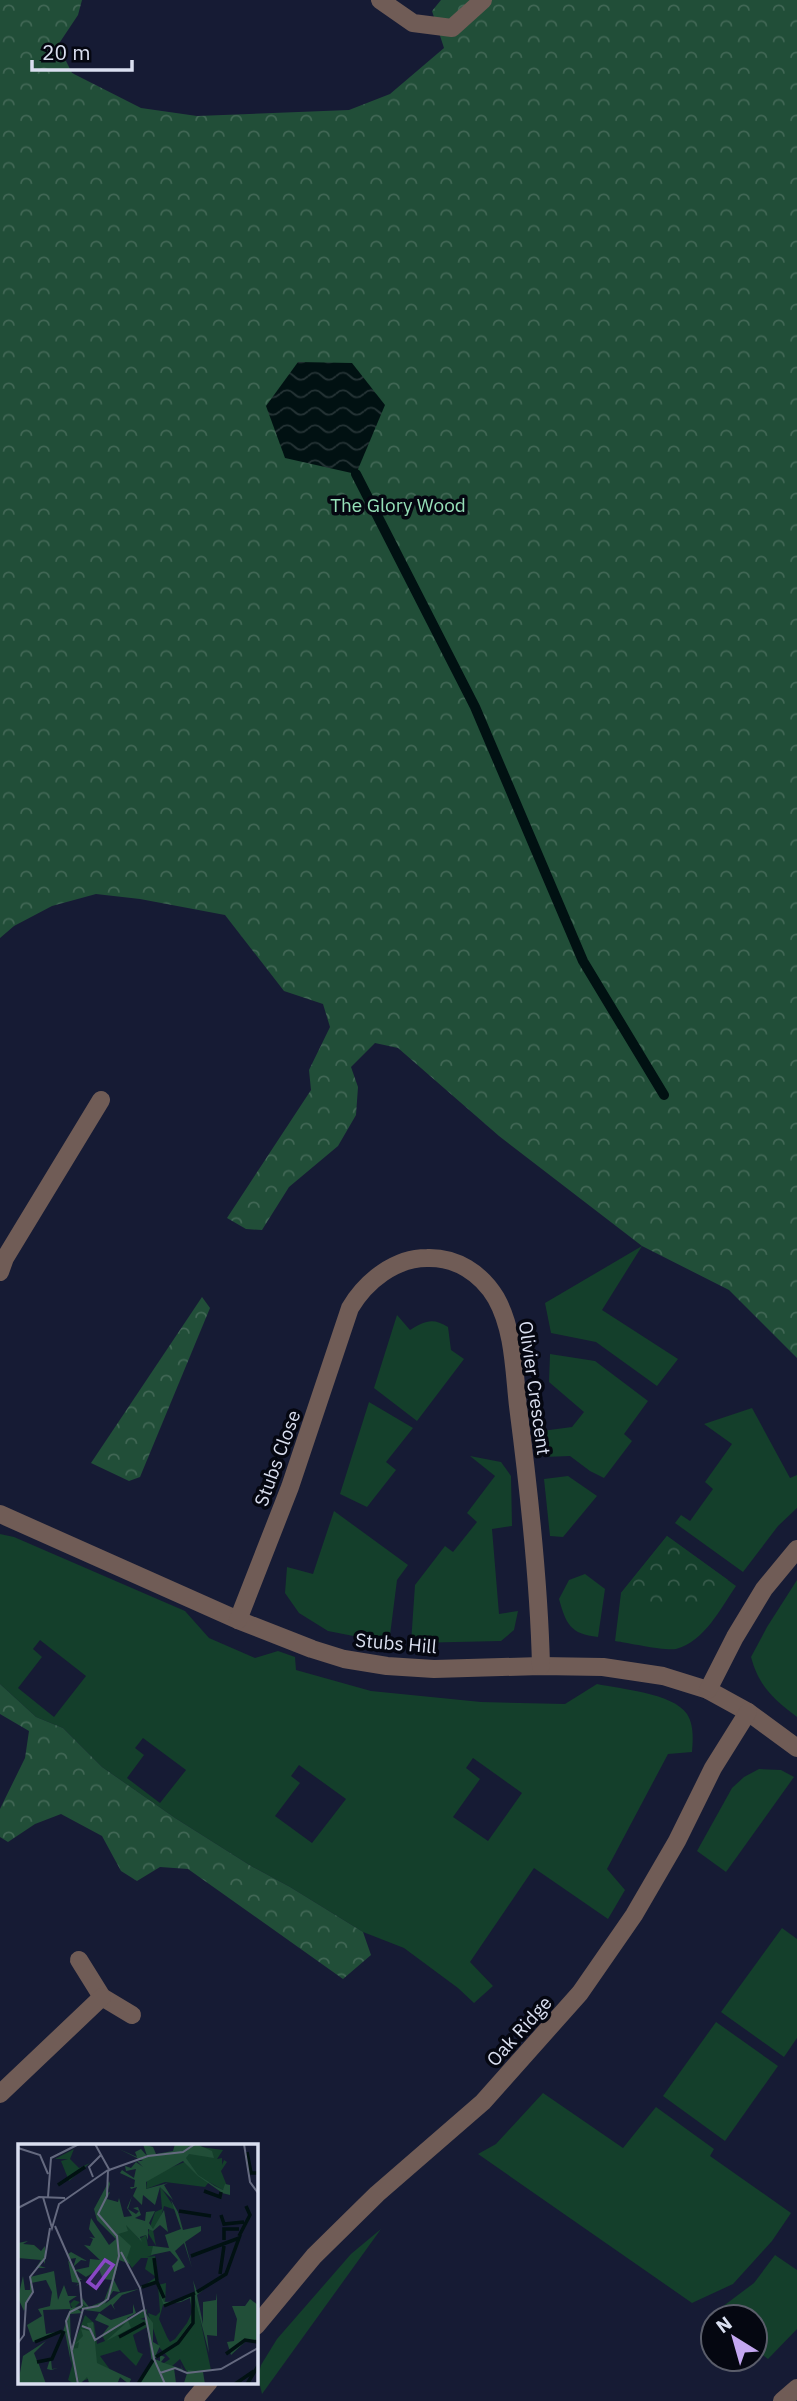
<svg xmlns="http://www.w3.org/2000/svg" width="797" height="2401" viewBox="0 0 797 2401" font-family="'IBM Plex Sans',sans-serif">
	<defs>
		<pattern id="forest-crowns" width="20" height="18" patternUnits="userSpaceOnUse" patternTransform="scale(1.75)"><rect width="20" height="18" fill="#214e38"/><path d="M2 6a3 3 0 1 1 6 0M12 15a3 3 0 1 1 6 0" fill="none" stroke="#416755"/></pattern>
		<pattern id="park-crowns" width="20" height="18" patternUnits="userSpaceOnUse" patternTransform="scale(1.75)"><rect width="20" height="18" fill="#143f2b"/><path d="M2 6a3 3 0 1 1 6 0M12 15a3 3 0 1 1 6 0" fill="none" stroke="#365a4a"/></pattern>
		<pattern id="water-waves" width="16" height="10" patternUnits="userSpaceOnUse" patternTransform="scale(1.75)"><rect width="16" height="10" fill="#011112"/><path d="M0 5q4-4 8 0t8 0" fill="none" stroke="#253335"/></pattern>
	</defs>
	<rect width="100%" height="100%" fill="#161b34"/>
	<g fill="#143f2b" fill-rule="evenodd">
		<path d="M 642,1246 L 602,1310 L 678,1359 L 657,1386 L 596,1342 L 551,1333 L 545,1303 Z"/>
		<path d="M 397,1315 L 410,1330 C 424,1321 433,1317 448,1327 L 451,1350 L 464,1359 L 417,1421 L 374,1388 Z"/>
		<path d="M 550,1354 L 595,1361 L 648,1401 L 624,1434 L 632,1441 L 604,1478 L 590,1471 L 570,1456 L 544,1457 L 542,1431 L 572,1427 L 584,1412 L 549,1382 Z"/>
		<path d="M 369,1402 L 413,1428 L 386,1462 L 396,1470 L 367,1507 L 340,1494 Z"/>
		<path d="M 752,1408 L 790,1478 L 797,1475 L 797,1508 L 778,1526 L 743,1572 L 675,1523 L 681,1515 L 690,1521 L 713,1489 L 705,1482 L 732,1444 L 704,1424 Z"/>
		<path d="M 470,1456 L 501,1462 L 511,1476 L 512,1526 L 492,1529 L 499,1614 L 518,1611 L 514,1630 L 501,1641 L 411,1643 L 415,1585 L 445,1546 L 453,1552 L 477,1522 L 467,1513 L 495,1476 Z"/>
		<path d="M 568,1476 L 597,1496 L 563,1537 L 550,1536 L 544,1479 Z"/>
		<path d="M 334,1511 L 408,1565 L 397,1580 L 389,1643 L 328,1631 L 299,1613 L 285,1593 L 287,1567 L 313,1574 Z"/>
		<path d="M 0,1534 L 14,1537 L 185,1611 L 209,1638 L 255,1658 L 278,1651 L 295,1657 L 296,1670 L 371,1691 L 481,1702 L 565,1704 L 597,1684 C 620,1689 673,1693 687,1714 C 694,1725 693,1739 692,1752 L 668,1754 L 607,1869 L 625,1890 L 608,1919 L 534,1868 L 470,1962 L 493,1986 L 474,2003 L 458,1988 L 404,1948 L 363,1932 L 290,1887 L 251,1866 L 175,1818 L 102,1767 L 63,1728 L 36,1717 L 0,1684 ZM 40,1640 L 86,1676 L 54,1717 L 18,1688 L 42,1657 L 33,1649 ZM 143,1738 L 186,1770 L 160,1803 L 127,1778 L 144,1755 L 135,1748 ZM 473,1758 L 522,1793 L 488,1841 L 453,1817 L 480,1779 L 466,1768 ZM 299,1765 L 346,1799 L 312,1843 L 275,1816 L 300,1783 L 291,1776 Z"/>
		<path d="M 667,1536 L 736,1586 C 720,1609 705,1641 676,1649 C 664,1651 629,1643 615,1641 L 621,1593 Z"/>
		<path d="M 585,1574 L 605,1589 L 598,1637 C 570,1634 566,1624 559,1599 L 569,1580 Z"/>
		<path d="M 797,1580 L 797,1717 C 774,1699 759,1687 751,1657 L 767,1627 Z"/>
		<path d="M 759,1769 L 781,1770 L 794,1777 L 726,1872 L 697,1851 L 732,1788 L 744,1777 Z"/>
		<path d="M 782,1928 L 797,1939 L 797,2038 L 784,2057 L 721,2012 Z"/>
		<path d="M 716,2022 L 778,2066 L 725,2141 L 663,2096 Z"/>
		<path d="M 543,2093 L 623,2148 L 656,2107 L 714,2149 L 710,2156 L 791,2213 L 772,2241 L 733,2284 L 692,2303 L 478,2154 L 496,2144 Z"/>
		<path d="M 381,2229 L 262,2394 L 258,2377 L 261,2365 L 277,2339 L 351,2254 Z"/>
		<path d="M 775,2255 L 797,2270 L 797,2329 L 768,2359 L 755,2349 L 755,2317 L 713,2318 L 710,2316 L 754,2283 Z"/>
	</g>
	<g fill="url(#forest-crowns)">
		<path d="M 0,0 L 82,0 L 78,15 L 58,45 L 72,73 L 141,108 L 197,116 L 349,110 L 390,94 L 444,48 L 432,11 L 441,0 L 797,0 L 797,1358 L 729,1290 L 642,1246 L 499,1136 L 398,1048 L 375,1043 L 351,1067 L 358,1087 L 356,1115 L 338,1146 L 289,1187 L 262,1230 L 246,1229 L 227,1218 L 311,1090 L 309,1070 L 330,1027 L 323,1004 L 284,991 L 225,915 L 140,899 L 96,894 L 52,906 L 14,926 L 0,938 Z"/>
		<path d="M 202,1297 L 210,1308 L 140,1477 L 129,1481 L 91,1463 Z"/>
		<path d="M 0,1684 L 36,1717 L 63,1728 L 102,1767 L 175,1818 L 251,1866 L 290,1887 L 363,1932 L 371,1955 L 343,1979 L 188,1869 L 160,1867 L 137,1881 L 121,1871 L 102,1836 L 61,1814 L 35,1824 L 8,1842 L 0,1837 L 0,1809 L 25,1758 L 29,1731 L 0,1714 Z"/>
	</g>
	<path fill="url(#park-crowns)" d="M 667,1536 L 728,1580 L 703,1603 L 652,1614 L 621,1593 Z"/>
	<path fill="url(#water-waves)" d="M 298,362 L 352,363 L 385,405 L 356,474 L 285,458 L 266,406 Z"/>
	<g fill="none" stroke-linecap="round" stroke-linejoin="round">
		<path stroke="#011112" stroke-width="10" d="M 356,474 L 475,707 L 583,961 L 664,1095"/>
		<g stroke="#705c56" stroke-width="18">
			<path d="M 380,0 L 413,23 L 452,28 L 483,0"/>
			<path d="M 0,1272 L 5,1258 L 101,1100"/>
			<path d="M 0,1514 L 238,1620 L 312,1649 L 344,1659 L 387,1666 L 434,1669 L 541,1666 L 603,1667 L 663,1676 L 708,1690 L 748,1712 L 797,1748"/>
			<path d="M 238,1620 L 290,1487 L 350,1308 C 366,1281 395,1258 427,1258 C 456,1257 481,1273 496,1298 C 514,1330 514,1371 518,1406 C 529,1491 539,1580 541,1666"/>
			<path d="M 708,1690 L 735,1637 L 764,1589 L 797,1549"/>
			<path d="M 79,1960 L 102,1997 L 132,2015"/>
			<path d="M 0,2094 L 102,1997"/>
			<path d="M 256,2326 L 314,2256 L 377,2194 L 483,2102 L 580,1993 L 634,1915 L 677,1841 L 713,1768 L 748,1712"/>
			<path d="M 193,2401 L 209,2382"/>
			<path d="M 782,2401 L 797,2388"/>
		</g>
	</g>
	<g text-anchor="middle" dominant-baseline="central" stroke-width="7" stroke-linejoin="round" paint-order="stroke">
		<g font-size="19" fill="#96e0b8" stroke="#050711">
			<text x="398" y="505">The Glory Wood</text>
		</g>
		<g font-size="19" fill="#dadff0" stroke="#050711">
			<text transform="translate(535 1388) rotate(82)">Olivier Crescent</text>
			<text transform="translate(277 1458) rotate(-70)">Stubs Close</text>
			<text transform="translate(396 1643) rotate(5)">Stubs Hill</text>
			<text transform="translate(519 2031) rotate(-48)">Oak Ridge</text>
		</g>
	</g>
	<g transform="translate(18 2144)">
		<rect width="240" height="240" fill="#161b34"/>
		<path d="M 176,2 L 205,6 L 199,15 L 204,14 L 204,21 L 206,16 L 209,18 L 203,27 L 209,42 L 205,46 L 191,38 L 187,43 L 147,38 L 128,45 L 129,37 L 137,30 L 169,17 L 165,12 ZM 142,42 L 158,66 L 146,62 L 141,80 L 135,86 L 138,102 L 130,89 L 137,68 L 144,65 ZM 107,78 L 121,95 L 128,91 L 130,102 L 135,102 L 135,111 L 129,113 L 137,112 L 139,123 L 139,137 L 138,139 L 123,144 L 138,133 L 127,125 L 130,114 L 123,114 L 114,124 L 106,112 L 100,89 ZM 148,139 L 147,161 L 172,155 L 145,161 L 141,175 L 149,193 L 152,198 L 157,195 L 169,179 L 177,162 L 177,151 L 193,226 L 169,228 L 162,215 L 153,223 L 157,239 L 120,240 L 135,219 L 133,215 L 143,221 L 152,215 L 141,203 L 130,169 L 138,172 L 142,168 L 140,141 ZM 56,156 L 62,158 L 56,164 L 65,160 L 69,164 L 56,166 L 49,174 L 54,205 L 67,171 L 76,179 L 79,200 L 87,197 L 84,191 L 92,184 L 129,165 L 128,173 L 122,175 L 128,176 L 129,183 L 115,191 L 120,208 L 125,210 L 118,222 L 102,206 L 82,212 L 93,227 L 113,235 L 111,240 L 102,233 L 99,240 L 71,240 L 70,235 L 56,240 L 50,236 L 54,222 L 48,178 L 48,174 L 51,168 L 55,165 L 52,160 Z" fill="#143f2b"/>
		<path d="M 125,0 L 135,3 L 138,10 L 155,7 L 157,0 L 178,0 L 194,7 L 196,14 L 171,10 L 168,14 L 180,31 L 197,42 L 205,46 L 207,40 L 212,41 L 212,51 L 204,49 L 204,56 L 203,48 L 180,32 L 165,17 L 128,38 L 128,45 L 150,39 L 146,41 L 155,56 L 142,43 L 137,61 L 125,51 L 124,61 L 115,52 L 119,43 L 113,45 L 112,43 L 116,43 L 117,36 L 102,29 L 104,26 L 116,34 L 118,25 L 108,27 L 107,22 L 113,24 L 118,18 L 125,23 L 119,17 L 125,17 L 101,5 L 119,13 L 117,8 L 123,5 L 129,12 ZM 91,37 L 92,40 L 89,49 L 92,48 L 89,55 L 100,58 L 101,54 L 106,73 L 114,72 L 109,64 L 114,52 L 110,65 L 118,70 L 121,67 L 115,64 L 120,63 L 123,71 L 117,74 L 127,77 L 128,68 L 137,67 L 131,79 L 135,85 L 146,66 L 150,88 L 142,81 L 135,87 L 130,85 L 130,96 L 128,91 L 122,93 L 124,98 L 108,81 L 110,87 L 100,90 L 113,102 L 109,114 L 120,135 L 112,120 L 101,116 L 96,136 L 102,148 L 95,147 L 87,160 L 101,149 L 121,145 L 104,151 L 95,161 L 97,166 L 93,160 L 82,168 L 67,166 L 70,164 L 65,160 L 61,164 L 58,164 L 65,169 L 52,170 L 53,205 L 60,204 L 61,198 L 56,201 L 65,192 L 63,185 L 71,187 L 69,179 L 75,178 L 79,219 L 113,235 L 111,240 L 102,233 L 99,240 L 72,240 L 69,233 L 62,240 L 55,218 L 49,177 L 53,219 L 47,188 L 44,191 L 52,165 L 25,166 L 28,190 L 43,187 L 15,198 L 9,181 L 24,172 L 20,165 L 32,162 L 34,148 L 28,136 L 13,139 L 14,148 L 6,167 L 0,154 L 5,132 L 7,146 L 12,146 L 12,133 L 36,127 L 40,156 L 46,141 L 50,152 L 59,152 L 51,157 L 53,164 L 63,162 L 64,154 L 71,163 L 86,157 L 94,136 L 85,135 L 81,125 L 68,133 L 59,127 L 57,130 L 64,136 L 62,136 L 62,139 L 60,141 L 58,142 L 61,139 L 54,138 L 50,116 L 55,124 L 58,114 L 51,115 L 50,110 L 53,108 L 69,117 L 63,116 L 56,122 L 57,126 L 71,123 L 72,115 L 82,116 L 66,101 L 72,102 L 75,95 L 71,93 L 77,94 L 71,85 L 73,74 L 91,101 L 98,95 L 79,76 L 76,65 ZM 153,56 L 160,68 L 165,86 L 183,82 L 183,87 L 167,98 L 174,124 L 166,99 L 157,107 L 167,123 L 156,128 L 154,122 L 160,116 L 152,107 L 133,111 L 135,102 L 151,104 L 147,91 L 163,85 ZM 10,97 L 5,100 L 16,101 L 23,107 L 27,102 L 27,120 L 25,116 L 22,122 L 28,124 L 18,124 L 23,116 L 0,114 L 0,99 ZM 175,136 L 179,148 L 189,143 L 179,151 L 185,180 L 185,158 L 198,156 L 199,149 L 199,192 L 189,191 L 191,209 L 176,151 L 175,179 L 160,200 L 136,215 L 142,217 L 142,211 L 147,213 L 143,218 L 164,225 L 163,220 L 165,227 L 156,224 L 158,239 L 166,239 L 170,226 L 185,228 L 187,240 L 120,240 L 134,219 L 127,168 L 135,179 L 135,198 L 142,202 L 137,213 L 158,199 L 175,175 L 172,154 L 163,158 L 148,160 L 146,162 L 138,138 L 127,143 L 122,143 L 139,137 L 146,158 L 164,157 L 177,148 ZM 232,155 L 240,161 L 240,199 L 228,197 L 213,211 L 209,198 L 216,197 L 219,175 L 214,162 L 227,162 ZM 115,160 L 118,169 L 109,174 L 113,184 L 88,197 L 108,179 L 84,191 L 91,182 L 77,176 L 81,169 L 93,176 L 115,169 ZM 44,194 L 33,216 L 34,225 L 40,224 L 33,226 L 29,225 L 32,215 L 20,218 L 28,240 L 0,240 L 5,212 L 28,197 L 16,209 L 19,217 L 34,214 Z" fill="#214e38"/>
		<path d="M 56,5 L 52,15 L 61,24 L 72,19 L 51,37 L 43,17 L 50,15 L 37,15 Z" fill="#143f2b"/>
		<path fill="none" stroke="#011112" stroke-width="3.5" d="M 229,8 L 233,29 L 240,29M 40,41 L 67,23M 186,47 L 202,53 L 203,48M 161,67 L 193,72M 203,71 L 206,80 L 226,78M 221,92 L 232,71 L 228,62M 206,96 L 206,85 L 221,85M 173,112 L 221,94 L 208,130 L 179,148M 136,114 L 139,137M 202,130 L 206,102M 124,143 L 139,138 L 146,154M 146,162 L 177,149M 101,193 L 127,179M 17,198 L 44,187M 208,210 L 227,196 L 240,198M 138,213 L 160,199 L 175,179 L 175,151M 19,218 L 34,215 L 46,187M 120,240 L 135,216M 217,240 L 236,227M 229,240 L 240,222"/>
		<path fill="none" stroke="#64697f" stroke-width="2" d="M 77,0 L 92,27M 226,0 L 232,38 L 240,49M 0,4 L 22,11 L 30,30M 91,26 L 130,12 L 165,8 L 177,0M 75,33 L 71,23 L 83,11M 25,53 L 34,84 L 41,60 L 90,26M 30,53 L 33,14 L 61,0M 0,64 L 21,53 L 47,54M 37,82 L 62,139 L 64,162M 103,108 L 122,144 L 136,215 L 147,240M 64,165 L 80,162 L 90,155 L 101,112 L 99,92 L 80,70 L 89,52 L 90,26M 64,182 L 72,185 L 77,196 L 127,165M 0,199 L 6,191 L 8,159 L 15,148 L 12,133 L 27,114 L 32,84M 54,206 L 65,165M 142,229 L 157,224 L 169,229 L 203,225 L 240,204M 60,240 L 48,177 L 52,168 L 64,162"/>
		<path fill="#8947c6" fill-opacity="0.15" stroke="#8947c6" stroke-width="3.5" d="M 87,116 L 95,121 L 78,144 L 70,138 Z"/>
		<rect width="240" height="240" fill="none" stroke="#dadff0" stroke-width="3.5"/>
	</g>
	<g transform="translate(734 2338) rotate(323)"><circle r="33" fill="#050711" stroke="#5a5d6a" stroke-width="2"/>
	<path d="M0-5L12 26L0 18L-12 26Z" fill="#c4a7f1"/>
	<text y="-10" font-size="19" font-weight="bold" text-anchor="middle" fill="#dadff0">N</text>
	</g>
	<path d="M32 60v10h100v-10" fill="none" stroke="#dadff0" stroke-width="3.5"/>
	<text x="42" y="60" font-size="21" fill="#dadff0" stroke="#050711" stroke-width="5" paint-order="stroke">20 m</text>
</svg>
